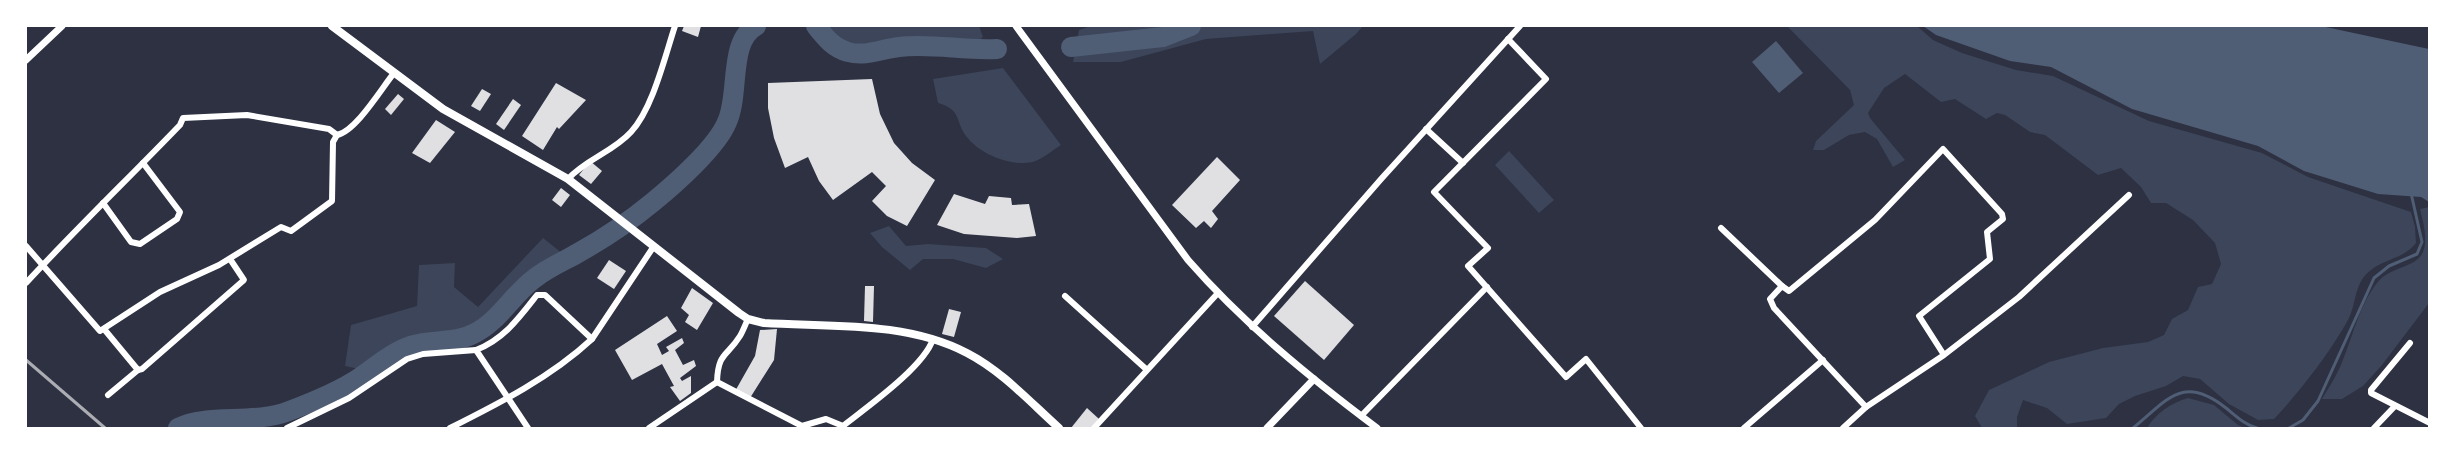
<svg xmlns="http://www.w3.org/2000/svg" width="2455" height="454" viewBox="0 0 2455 454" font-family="Overpass,sans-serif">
	<rect width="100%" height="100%" fill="#2d3142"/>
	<g fill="#3c4559">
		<path d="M 820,26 L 979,26 L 983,37 L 973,45 L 892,47 L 859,53 L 839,45 Z"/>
		<path d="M 1091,26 L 1363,26 L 1356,34 L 1320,64 L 1313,31 L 1206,39 L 1121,62 L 1073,62 L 1079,30 Z"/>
		<path d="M 1787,26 L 1917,26 L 1933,40 L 1962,53 L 2016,70 L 2053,76 L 2149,121 L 2262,153 L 2308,177 L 2411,212 L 2415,227 L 2416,243 C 2401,262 2380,257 2363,278 C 2355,289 2355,306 2349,318 C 2332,350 2299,393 2274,419 L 2258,420 L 2229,404 L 2200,379 L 2183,376 L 2166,386 L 2135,396 L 2119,404 L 2106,418 L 2067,424 L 2047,408 L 2023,400 L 2017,417 L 2017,428 L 1982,428 L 1975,416 L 1989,390 L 2049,362 L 2103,348 L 2148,342 L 2164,335 L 2172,319 L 2188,310 L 2198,287 L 2212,284 L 2221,264 L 2215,243 L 2193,220 L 2166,203 L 2151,203 L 2141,187 L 2121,168 L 2098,175 L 2045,135 L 2030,132 L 2005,115 L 1997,113 L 1986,119 L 1955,99 L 1941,102 L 1905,74 L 1884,88 L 1868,113 L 1870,118 L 1905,160 L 1893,167 L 1877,139 L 1865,132 L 1849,135 L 1824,150 L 1813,150 L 1816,141 L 1854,105 L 1850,90 Z"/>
		<path d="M 1003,68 L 1061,145 C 1053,150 1043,159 1033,162 C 1011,167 979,154 966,136 C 955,121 962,110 938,103 L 933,79 Z"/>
		<path d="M 1509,151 L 1554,200 L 1539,213 L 1495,165 Z"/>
		<path d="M 2429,207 L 2429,303 L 2382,365 L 2363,386 L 2342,399 L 2322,399 C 2328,389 2335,378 2340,367 C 2352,340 2358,307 2377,283 C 2389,267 2414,268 2422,254 C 2429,240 2423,223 2420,209 Z"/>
		<path d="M 889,226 L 906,246 L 928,244 L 986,248 L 1003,259 L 986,268 L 953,259 L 923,259 L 910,270 L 882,247 L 870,233 Z"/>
		<path d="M 543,238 L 562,253 L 525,277 L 490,317 L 473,329 L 444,335 L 408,339 L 385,348 L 359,369 L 345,366 L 351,325 L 417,306 L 419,265 L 455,263 L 454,287 L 478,307 Z"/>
		<path d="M 2188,398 L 2214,405 L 2238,425 L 2246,428 L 2147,428 C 2156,413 2171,403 2188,398 Z"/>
	</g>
	<g fill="#4f5d75">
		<path d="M 1923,26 L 2321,26 L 2429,49 L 2429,202 L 2421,197 L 2378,194 L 2304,171 L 2258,146 L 2132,109 L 2051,67 L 2010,61 L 1936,35 Z"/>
		<path d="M 1776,41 L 1803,73 L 1779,93 L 1752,62 Z"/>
	</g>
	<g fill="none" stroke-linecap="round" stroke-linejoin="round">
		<g stroke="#4f5d75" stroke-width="3">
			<path d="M 2133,428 C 2167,401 2182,373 2226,408 C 2236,416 2245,425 2257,428"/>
			<path d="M 2289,428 L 2303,420 L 2318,401 L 2374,278 L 2389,266 L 2417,254 L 2422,242 L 2411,193"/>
		</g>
		<g stroke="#4f5d75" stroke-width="20">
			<path d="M 816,26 C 825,37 833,48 848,52 C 865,57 882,49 899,47 C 932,43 964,51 997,49"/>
			<path d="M 1071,47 L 1163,37 L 1191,26"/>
			<path d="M 178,428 C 208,413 253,425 289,411 C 313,402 338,392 359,378 C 374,368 388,355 405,348 C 427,338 454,345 475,333 C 499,321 513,294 535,278 C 548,268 564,261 578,253 C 605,238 630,221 653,202 C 675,184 717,147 727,122 C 740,94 728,41 756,26"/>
		</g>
	</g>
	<g fill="#e0e0e3">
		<path d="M 684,26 L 701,26 L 698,37 L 682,31 Z"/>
		<path d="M 872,79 L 880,114 L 894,143 L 912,163 L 935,180 L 907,226 L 887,216 L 872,201 L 886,186 L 872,172 L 833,200 L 819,181 L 808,157 L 785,168 L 774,138 L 768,108 L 768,83 Z"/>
		<path d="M 556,83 L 586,100 L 559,129 L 557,127 L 543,150 L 522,136 Z"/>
		<path d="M 482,89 L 491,94 L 480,111 L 471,106 Z"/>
		<path d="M 398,94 L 404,99 L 391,115 L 385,109 Z"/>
		<path d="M 513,99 L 521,105 L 504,130 L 496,124 Z"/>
		<path d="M 436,120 L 455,132 L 430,163 L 412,153 Z"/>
		<path d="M 1217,157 L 1240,180 L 1212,211 L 1218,219 L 1211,228 L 1204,221 L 1196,228 L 1172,205 Z"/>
		<path d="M 590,161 L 602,171 L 591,184 L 579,175 Z"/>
		<path d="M 561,188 L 570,195 L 561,207 L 552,200 Z"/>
		<path d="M 954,194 L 985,204 L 989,196 L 1011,198 L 1012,205 L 1029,204 L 1036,236 L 1017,238 L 964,234 L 937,225 Z"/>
		<path d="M 609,260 L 626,271 L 614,289 L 597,278 Z"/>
		<path d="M 1305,281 L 1354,325 L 1324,360 L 1274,316 Z"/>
		<path d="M 865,286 L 874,286 L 873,322 L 864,321 Z"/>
		<path d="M 692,288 L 713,303 L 697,330 L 685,322 L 689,315 L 681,308 Z"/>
		<path d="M 949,309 L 961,312 L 954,337 L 942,334 Z"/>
		<path d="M 667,316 L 677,331 L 657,344 L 662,355 L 669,351 L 666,347 L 682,338 L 684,343 L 675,350 L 683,365 L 694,360 L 696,366 L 680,378 L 682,381 L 691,376 L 691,393 L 680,401 L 670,387 L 674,386 L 662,364 L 632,380 L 615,350 Z"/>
		<path d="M 777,329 L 774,360 L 750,398 L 734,393 L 755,356 L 760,330 Z"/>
		<path d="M 1087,408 L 1099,419 L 1091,428 L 1071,428 Z"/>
	</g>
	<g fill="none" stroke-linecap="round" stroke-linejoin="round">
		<g stroke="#fff" stroke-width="6">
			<path d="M 1508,39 L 1546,79 L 1434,192 L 1488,248 L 1468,266 L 1566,377 L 1586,359 L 1641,428"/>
			<path d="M 1426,129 L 1463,163"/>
			<path d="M 337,135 C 356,131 381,89 394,73"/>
			<path d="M 568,179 C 586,159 613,152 631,132 C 653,108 665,56 675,26"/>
			<path d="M 103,203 L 131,242 L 140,244 L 177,219 L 180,212 L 143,163"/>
			<path d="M 1721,228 L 1782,286"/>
			<path d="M 26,246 L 100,331 L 160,292 L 219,265 L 281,227 L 291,231 L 332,201 L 333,142 L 337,135 L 329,129 L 247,115 L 183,118 L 180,125 C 129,178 76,229 26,283"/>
			<path d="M 1065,296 L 1146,369"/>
			<path d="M 1252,327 L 1382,178 L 1520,26"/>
			<path d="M 104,329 L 138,370 L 142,369 L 244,280 L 230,259"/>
			<path d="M 2410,343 L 2371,390 L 2371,393 L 2430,423"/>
			<path d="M 1944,355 L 1919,316 L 1990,259 L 1987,232 L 2003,219 L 2002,214 L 1943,149 L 1875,220 L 1789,291 L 1782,286 L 1770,299 L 1774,308 L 1866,407 L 1944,355 L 2019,297 L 2129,195"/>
			<path d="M 717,382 L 802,426 L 826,419 L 843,426"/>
			<path d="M 108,395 L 138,370"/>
			<path d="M 1361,416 L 1487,287"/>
			<path d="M 287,428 L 349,398 L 407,359 L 423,354 L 476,350"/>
			<path d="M 450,428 C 500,403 551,377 592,339 L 654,246"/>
			<path d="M 528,428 L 476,350 C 504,339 519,318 537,295 L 545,295 L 592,339"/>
			<path d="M 649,428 L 717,382 C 718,352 727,357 740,336 C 743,331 745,325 748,319"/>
			<path d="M 844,428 L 843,426 C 867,407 924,367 933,339"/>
			<path d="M 1094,428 L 1218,293"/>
			<path d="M 1744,428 L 1823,360"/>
			<path d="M 1843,428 L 1866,407"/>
			<path d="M 2374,428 L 2395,406"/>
		</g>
		<g stroke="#fff" stroke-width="7">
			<path d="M 1016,26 L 1188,260 C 1244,324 1309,377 1377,428"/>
			<path d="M 26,60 L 62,26"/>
			<path d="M 1267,428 L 1314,379"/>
		</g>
		<path stroke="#fff" stroke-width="8" d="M 332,26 L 443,109 L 568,179 L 739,313 L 748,319 L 764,323 C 831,327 906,321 967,353 C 1002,371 1030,402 1059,428"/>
		<path stroke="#abadb3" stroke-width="3" d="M 26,360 L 105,428"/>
	</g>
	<rect width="2455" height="454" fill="none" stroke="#ffffff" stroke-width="54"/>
</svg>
